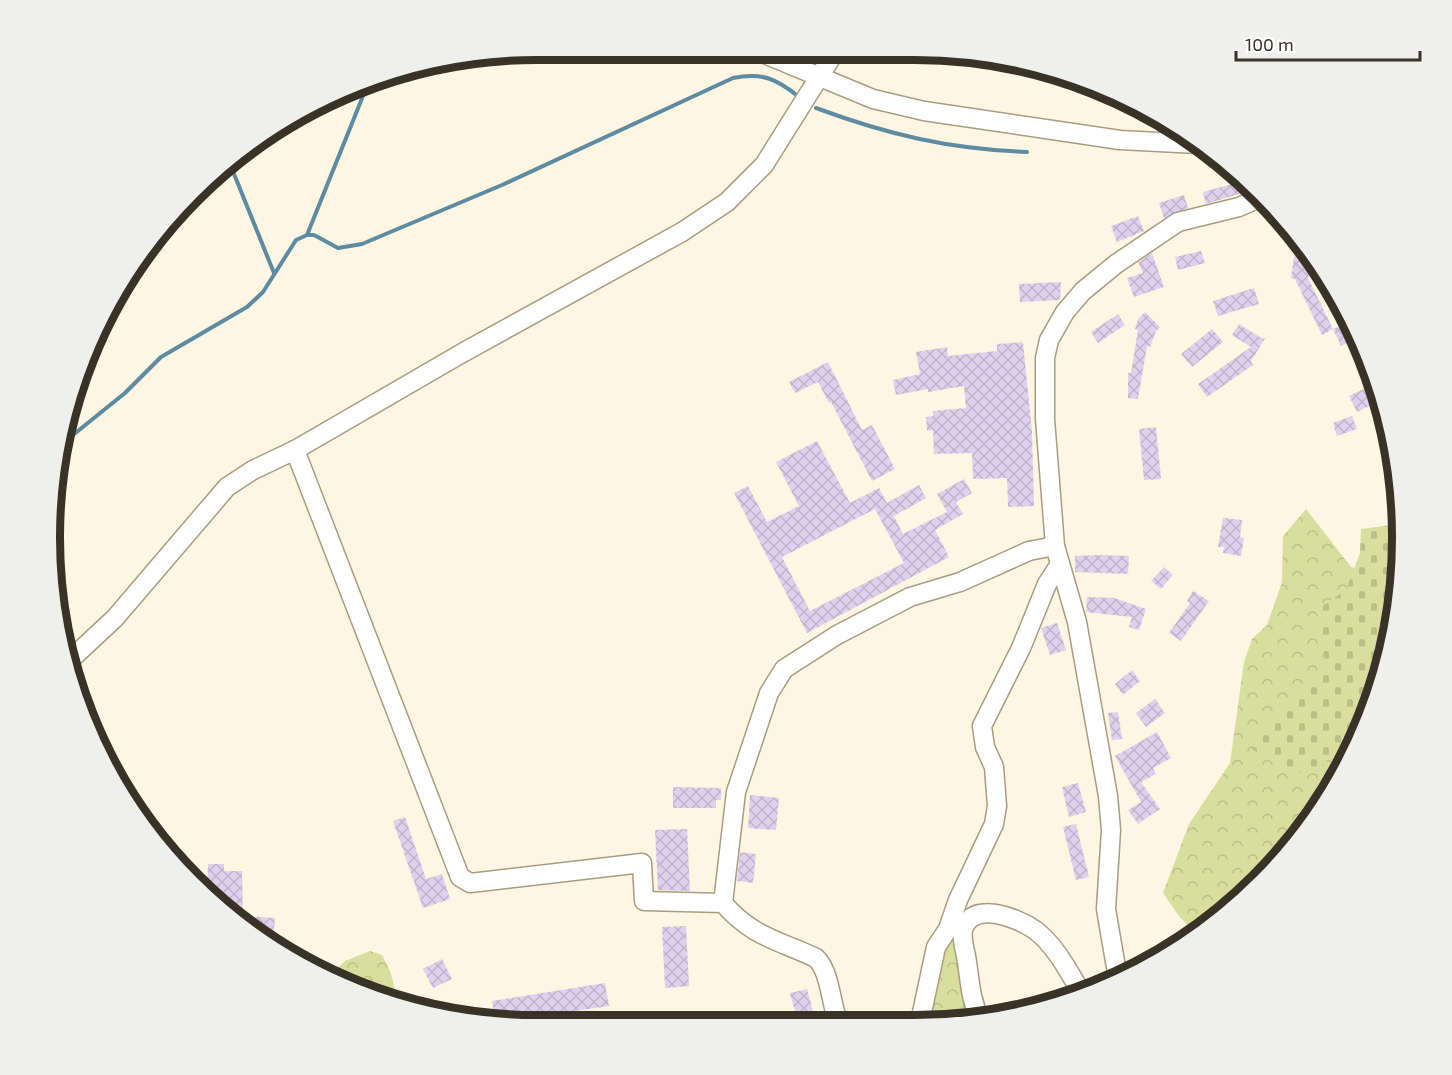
<svg xmlns="http://www.w3.org/2000/svg" width="1452" height="1075" viewBox="0 0 1452 1075" font-family="'Exo 2',sans-serif">
	<defs>
		<pattern id="forest-crowns" width="20" height="18" patternUnits="userSpaceOnUse" patternTransform="scale(1.5)"><rect width="20" height="18" fill="#d8de9d"/><path d="M2 6a3 3 0 1 1 6 0M12 15a3 3 0 1 1 6 0" fill="none" stroke="#babf87"/></pattern>
		<pattern id="cemetery-stones" width="16" height="16" patternUnits="userSpaceOnUse" patternTransform="scale(1.5)"><rect width="16" height="16" fill="#d8de9d"/><path d="M2 7V4a2 2 0 0 1 4 0v3zM10 15v-3a2 2 0 0 1 4 0v3z" fill="#babf87"/></pattern>
		<pattern id="building-cross-hatch" width="8" height="8" patternUnits="userSpaceOnUse" patternTransform="scale(1.5)"><rect width="8" height="8" fill="#e1d0ed"/><path d="M0 0l8 8M0 8l8-8" fill="none" stroke="#c2b3cb"/></pattern>
	</defs>
	<rect width="100%" height="100%" fill="#fef6e3"/>
	<g fill="url(#forest-crowns)">
		<path d="M 1306,509 L 1351,567 L 1387,577 L 1398,601 L 1377,694 L 1337,781 L 1282,859 L 1212,924 L 1196,934 L 1179,916 L 1163,893 L 1189,824 L 1230,763 L 1244,662 L 1252,639 L 1267,625 L 1282,582 L 1283,536 Z"/>
		<path d="M 952,938 L 957,944 L 976,1021 L 926,1022 L 941,948 Z"/>
		<path d="M 370,951 L 382,955 L 390,971 L 399,1004 L 328,977 L 345,961 Z"/>
	</g>
	<path fill="url(#cemetery-stones)" d="M 1399,524 L 1398,601 L 1377,694 L 1361,729 L 1323,764 L 1292,775 L 1252,749 L 1283,708 L 1311,682 L 1325,656 L 1317,610 L 1346,590 L 1360,553 L 1361,529 Z"/>
	<g fill="none" stroke-linecap="round" stroke-linejoin="round">
		<g stroke="#5d8ba2" stroke-width="4">
			<path d="M 816,108 C 889,135 949,149 1027,152"/>
			<path d="M 230,164 L 274,273"/>
			<path d="M 307,235 L 367,86"/>
			<path d="M 63,443 L 125,393 L 161,357 L 247,307 L 263,292 L 296,240 L 307,235 L 314,235 L 338,248 L 362,244 L 502,185 L 733,78 C 762,72 777,79 799,97"/>
		</g>
	</g>
	<g fill="url(#building-cross-hatch)" fill-rule="evenodd">
		<path d="M 1239,182 L 1242,193 L 1206,204 L 1203,192 Z"/>
		<path d="M 1184,195 L 1188,208 L 1164,218 L 1159,203 Z"/>
		<path d="M 1138,216 L 1144,231 L 1117,242 L 1111,226 Z"/>
		<path d="M 1297,236 L 1312,256 L 1308,278 L 1333,329 L 1322,335 L 1295,279 L 1291,278 Z"/>
		<path d="M 1201,251 L 1205,263 L 1178,270 L 1175,257 Z"/>
		<path d="M 1152,253 L 1164,287 L 1134,297 L 1127,278 L 1143,273 L 1138,262 Z"/>
		<path d="M 1061,282 L 1060,300 L 1020,302 L 1019,284 Z"/>
		<path d="M 1254,288 L 1259,304 L 1218,316 L 1213,301 Z"/>
		<path d="M 1145,312 L 1160,327 L 1156,331 L 1150,347 L 1147,346 L 1138,399 L 1128,398 L 1128,373 L 1131,373 L 1138,330 L 1135,329 L 1138,319 Z"/>
		<path d="M 1118,314 L 1125,325 L 1098,343 L 1091,332 Z"/>
		<path d="M 1352,321 L 1382,400 L 1357,412 L 1349,396 L 1368,387 L 1347,343 L 1341,346 L 1333,329 Z"/>
		<path d="M 1239,324 L 1263,339 L 1266,337 L 1251,361 L 1253,365 L 1207,397 L 1198,384 L 1251,347 L 1232,335 Z"/>
		<path d="M 1212,329 L 1223,342 L 1192,367 L 1181,354 Z"/>
		<path d="M 1023,342 L 1032,432 L 1034,506 L 1008,507 L 1007,478 L 973,479 L 972,453 L 934,454 L 933,430 L 927,431 L 926,417 L 933,416 L 933,411 L 966,408 L 964,386 L 928,392 L 928,389 L 896,395 L 893,380 L 920,374 L 916,352 L 947,347 L 948,356 L 997,351 L 997,344 Z"/>
		<path d="M 828,362 L 862,430 L 872,425 L 895,469 L 872,481 L 831,402 L 829,403 L 818,382 L 795,393 L 789,382 Z"/>
		<path d="M 1352,416 L 1357,429 L 1337,436 L 1333,423 Z"/>
		<path d="M 1156,427 L 1161,479 L 1144,480 L 1139,429 Z"/>
		<path d="M 817,441 L 850,503 L 879,488 L 887,503 L 919,485 L 926,498 L 894,516 L 903,534 L 947,512 L 937,494 L 964,479 L 972,493 L 956,502 L 963,514 L 935,530 L 949,557 L 807,633 L 734,493 L 748,486 L 767,522 L 799,506 L 776,462 ZM 875,509 L 904,563 L 810,611 L 782,557 Z"/>
		<path d="M 1223,518 L 1242,520 L 1240,537 L 1244,538 L 1241,556 L 1223,553 L 1224,547 L 1218,547 Z"/>
		<path d="M 1097,555 L 1129,556 L 1128,574 L 1075,572 L 1075,556 Z"/>
		<path d="M 1164,567 L 1173,575 L 1161,589 L 1151,581 Z"/>
		<path d="M 1193,591 L 1209,601 L 1181,641 L 1169,633 L 1190,603 L 1187,601 Z"/>
		<path d="M 1087,597 L 1114,598 L 1146,609 L 1139,630 L 1129,627 L 1132,617 L 1086,612 Z"/>
		<path d="M 1057,623 L 1066,650 L 1050,655 L 1041,628 Z"/>
		<path d="M 1132,670 L 1140,681 L 1123,695 L 1115,684 Z"/>
		<path d="M 1155,699 L 1165,713 L 1146,727 L 1136,713 Z"/>
		<path d="M 1118,712 L 1122,739 L 1112,740 L 1108,713 Z"/>
		<path d="M 1157,732 L 1171,758 L 1153,768 L 1156,774 L 1141,782 L 1160,809 L 1138,824 L 1128,810 L 1141,802 L 1115,756 Z"/>
		<path d="M 1078,783 L 1086,812 L 1069,817 L 1062,787 Z"/>
		<path d="M 673,787 L 721,788 L 721,800 L 716,800 L 716,808 L 673,808 Z"/>
		<path d="M 750,795 L 779,798 L 776,830 L 748,828 Z"/>
		<path d="M 405,817 L 426,879 L 442,874 L 450,899 L 423,908 L 393,821 Z"/>
		<path d="M 1076,824 L 1089,877 L 1076,880 L 1063,827 Z"/>
		<path d="M 687,829 L 690,891 L 658,890 L 655,830 Z"/>
		<path d="M 740,852 L 756,854 L 753,883 L 737,881 Z"/>
		<path d="M 208,864 L 224,864 L 224,871 L 242,871 L 243,916 L 275,918 L 273,943 L 216,905 L 207,895 Z"/>
		<path d="M 686,926 L 689,986 L 665,988 L 662,927 Z"/>
		<path d="M 442,959 L 452,979 L 433,988 L 423,969 Z"/>
		<path d="M 605,983 L 609,1006 L 495,1023 L 492,1001 Z"/>
		<path d="M 807,989 L 816,1022 L 798,1022 L 790,993 Z"/>
	</g>
	<g fill="none" stroke-linecap="round" stroke-linejoin="round">
		<g stroke="#a99c7f" stroke-width="21">
			<g id="minor">
				<path d="M 755,50 L 873,99 L 924,111 L 1120,140 L 1198,144"/>
				<path d="M 295,450 L 460,877 L 470,883 L 642,863 L 644,901 L 723,903 C 752,937 778,940 816,958 C 830,971 831,1004 838,1022"/>
				<path d="M 70,660 L 115,618 L 227,487 L 253,470 L 295,450 L 464,352 L 682,232 L 727,202 L 764,165 L 836,50"/>
				<path d="M 723,903 L 736,792 L 769,693 L 784,669 L 837,635 L 910,597 L 960,582 L 1029,551 L 1055,546"/>
				<path d="M 1118,979 L 1106,909 L 1111,830 L 1108,796 L 1077,622 L 1055,546 L 1045,419 L 1045,358 L 1049,340 L 1065,312 L 1083,291 L 1116,264 L 1178,222 L 1239,207 L 1257,199"/>
				<path d="M 981,1021 C 971,1002 970,983 967,962 C 966,953 961,939 963,930 C 971,899 1018,918 1035,930 C 1056,946 1069,972 1082,994"/>
				<path d="M 920,1022 L 936,947 L 948,929 L 958,900 L 994,824 L 997,806 L 994,767 L 985,747 L 982,726 L 1021,648 L 1047,584 L 1060,564"/>
			</g>
		</g>
		<use href="#minor" stroke="#fff" stroke-width="18"/>
	</g>
	<path d="M0 0H1452V1075H0ZM537 60H915A477 477 0 0 1 1392 537V538A477 477 0 0 1 915 1015H537A477 477 0 0 1 60 538V537A477 477 0 0 1 537 60Z" fill="#efefee" fill-rule="evenodd"/>
	<path fill="none" stroke="#393327" stroke-width="8" d="M537 60H915A477 477 0 0 1 1392 537V538A477 477 0 0 1 915 1015H537A477 477 0 0 1 60 538V537A477 477 0 0 1 537 60Z"/>
	<path d="M1236 51v9h184v-9" fill="none" stroke="#393327" stroke-width="3"/>
	<text x="1245" y="51" font-size="18" fill="#393327" stroke="#ffffff" stroke-width="4.5" paint-order="stroke">100 m</text>
</svg>
